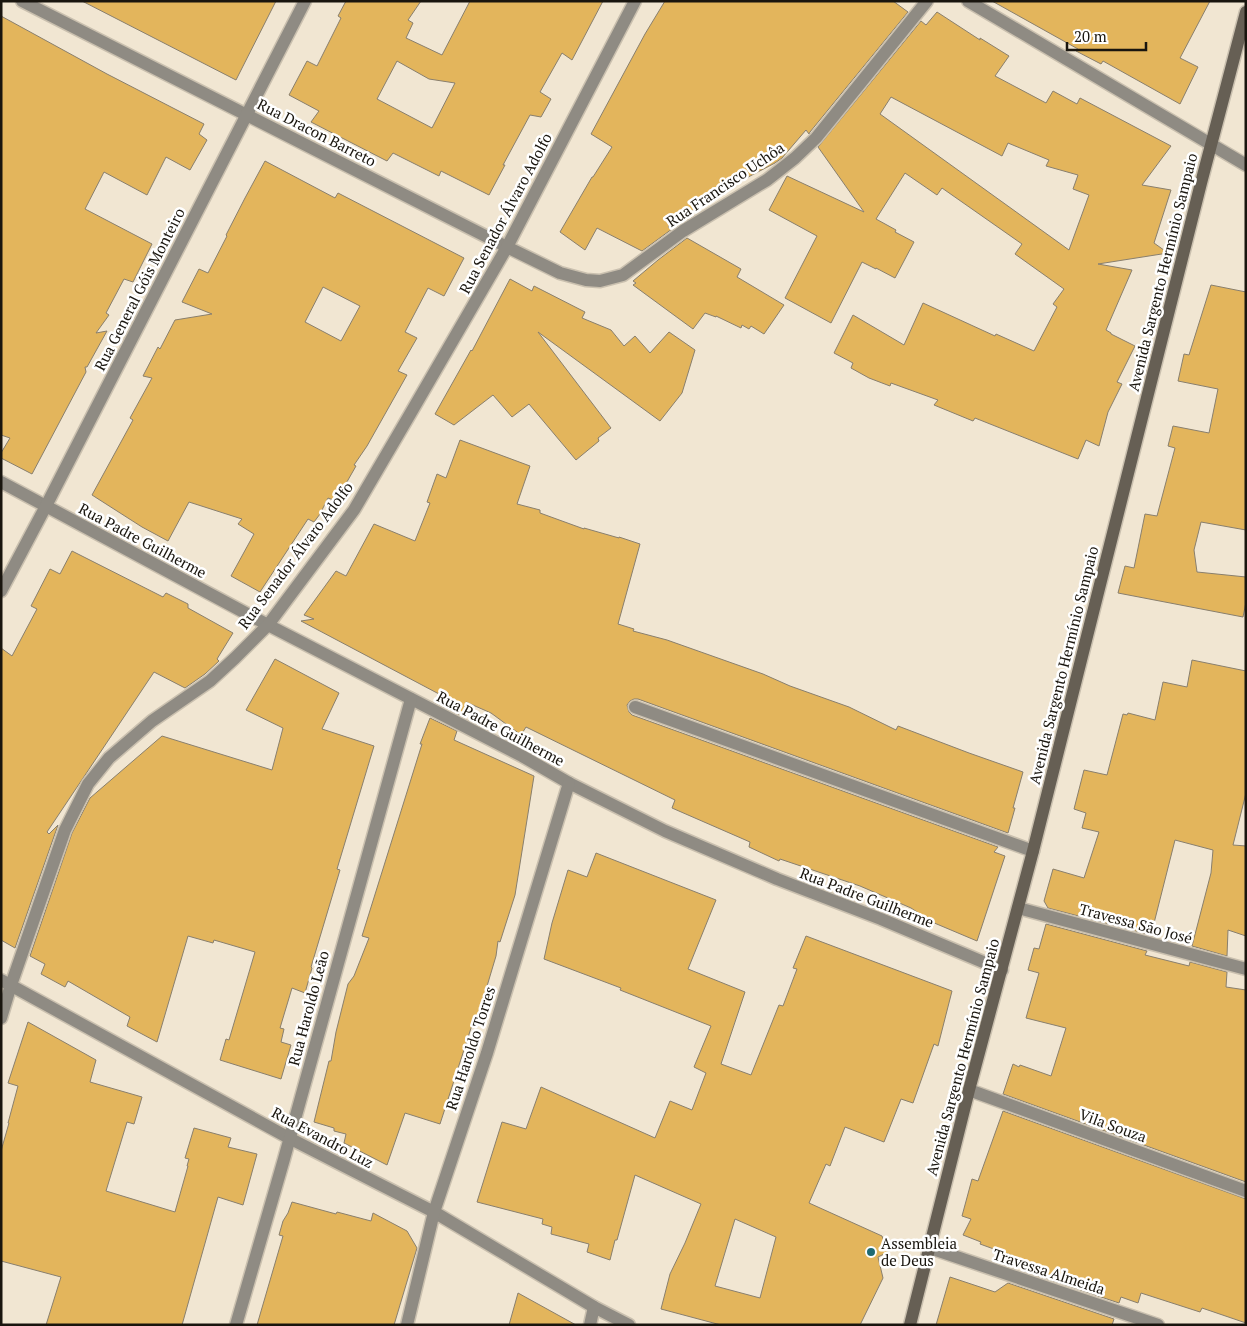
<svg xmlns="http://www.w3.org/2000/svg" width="1247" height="1326" viewBox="0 0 1247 1326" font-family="'PT Serif',serif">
	<rect width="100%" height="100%" fill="#f1e6d2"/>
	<g fill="#e3b55c" stroke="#897f6d" fill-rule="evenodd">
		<path d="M 82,1 L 276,1 L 236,80 Z"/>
		<path d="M 346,1 L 421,1 L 408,20 L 413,23 L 406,38 L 442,55 L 470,1 L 603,1 L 572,60 L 562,53 L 540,92 L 551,99 L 541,117 L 530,115 L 503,165 L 505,165 L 489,195 L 441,171 L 439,176 L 393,153 L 387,161 L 311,122 L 319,111 L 289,95 L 307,61 L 317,66 L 341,18 L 338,16 ZM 397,61 L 429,79 L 455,83 L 432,128 L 377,99 Z"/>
		<path d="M 665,1 L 893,1 L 908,12 L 810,132 L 809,134 L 806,130 L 782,158 L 775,163 L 733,185 L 726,191 L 724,190 L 668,227 L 672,229 L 642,251 L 597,228 L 585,250 L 560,232 L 592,177 L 593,177 L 612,147 L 591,134 L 645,34 Z"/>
		<path d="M 992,1 L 1210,1 L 1180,58 L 1198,67 L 1180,104 L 1103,61 L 1101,64 L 1076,51 L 1078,49 Z"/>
		<path d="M 937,12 L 980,40 L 980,38 L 1009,56 L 995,76 L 1046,103 L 1053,91 L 1077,104 L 1080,98 L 1171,146 L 1142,185 L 1171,190 L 1154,243 L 1168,253 L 1098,264 L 1132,270 L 1106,330 L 1111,333 L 1111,334 L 1135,346 L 1117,382 L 1122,384 L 1108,412 L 1099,446 L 1086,440 L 1078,459 L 975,418 L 973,421 L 934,405 L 938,400 L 891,383 L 890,386 L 869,378 L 851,368 L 853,363 L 834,353 L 853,315 L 904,345 L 923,303 L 995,336 L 996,334 L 1034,351 L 1057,307 L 1053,304 L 1064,289 L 1015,254 L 1022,244 L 942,188 L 937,195 L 905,173 L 876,219 L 896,230 L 895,232 L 914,242 L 895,278 L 876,268 L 876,269 L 862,262 L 831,323 L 785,298 L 817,236 L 769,210 L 787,176 L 864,212 L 818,147 L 921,21 L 926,25 ZM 891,97 L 1002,156 L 1008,143 L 1049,160 L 1046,166 L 1078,175 L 1073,189 L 1089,195 L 1069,250 L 880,114 Z"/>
		<path d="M 1,16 L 107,74 L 204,124 L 199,134 L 207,140 L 190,170 L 166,157 L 147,195 L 104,172 L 85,209 L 152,244 L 133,282 L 124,279 L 106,313 L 109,315 L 96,333 L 107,331 L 87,367 L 85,367 L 86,372 L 32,474 L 1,458 L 1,453 L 10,438 L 1,435 Z"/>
		<path d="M 265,161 L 335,198 L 338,193 L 464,258 L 444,296 L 428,288 L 405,332 L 417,338 L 398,371 L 407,375 L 367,446 L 354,465 L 356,466 L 336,501 L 328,498 L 320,514 L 314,522 L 308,519 L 260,592 L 231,576 L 254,534 L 238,524 L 242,519 L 189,502 L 168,541 L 142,527 L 92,495 L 133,420 L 130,418 L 152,378 L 143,376 L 158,347 L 160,349 L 175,320 L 212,314 L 182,302 L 199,269 L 208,273 L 227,236 L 226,235 L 245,198 ZM 323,287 L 360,306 L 341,341 L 305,322 Z"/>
		<path d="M 687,238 L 741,269 L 737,277 L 784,305 L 764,334 L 751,326 L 749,329 L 742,325 L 741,328 L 716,316 L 716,317 L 705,313 L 693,329 L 633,285 L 636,283 L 633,281 L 658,260 Z"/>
		<path d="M 510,279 L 532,291 L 534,286 L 585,312 L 582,318 L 611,330 L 624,346 L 635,336 L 650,353 L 669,332 L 695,350 L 682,393 L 660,421 L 538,332 L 611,428 L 598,438 L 599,441 L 576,460 L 529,404 L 512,417 L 493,395 L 454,425 L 435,414 L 471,350 L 472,351 Z"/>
		<path d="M 1211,285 L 1246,292 L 1246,530 L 1201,522 L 1194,550 L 1197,572 L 1246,577 L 1246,602 L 1243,617 L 1118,593 L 1125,566 L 1134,568 L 1145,514 L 1157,516 L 1175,448 L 1168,446 L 1173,426 L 1209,433 L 1218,389 L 1178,381 L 1184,354 L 1189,355 Z"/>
		<path d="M 460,440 L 530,466 L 517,504 L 540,510 L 540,513 L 584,529 L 584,528 L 619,538 L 619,537 L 640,544 L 618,624 L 634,629 L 633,631 L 667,640 L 763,674 L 790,686 L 849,707 L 896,730 L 898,726 L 969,753 L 1023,772 L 1013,808 L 1015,808 L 1008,833 L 638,699 L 634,699 L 630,701 L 627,705 L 629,712 L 632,715 L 998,847 L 994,852 L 1005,856 L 977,941 L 932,922 L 911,908 L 860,886 L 780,859 L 779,861 L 749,847 L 750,842 L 672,808 L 675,800 L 526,727 L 521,735 L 491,713 L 466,702 L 462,716 L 436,702 L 439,694 L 301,621 L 314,619 L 304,615 L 336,571 L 346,576 L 374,524 L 415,541 L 430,503 L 427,502 L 437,474 L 446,478 Z"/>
		<path d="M 72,551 L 163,597 L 166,593 L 188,604 L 188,608 L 233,633 L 217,659 L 219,661 L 205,674 L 185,688 L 154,672 L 47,832 L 49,834 L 58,825 L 15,948 L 1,940 L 1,648 L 12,656 L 37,609 L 31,606 L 50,569 L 60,574 Z"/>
		<path d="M 275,659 L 339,693 L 322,729 L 374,746 L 337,869 L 340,870 L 311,967 L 312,968 L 305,993 L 292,988 L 280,1028 L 284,1029 L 281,1042 L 291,1045 L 281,1079 L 220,1060 L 226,1039 L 229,1040 L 255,952 L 214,940 L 213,943 L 188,936 L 157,1042 L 127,1026 L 130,1017 L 68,981 L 65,987 L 41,974 L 45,964 L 30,956 L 72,833 L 90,798 L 162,736 L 272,770 L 283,728 L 246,710 Z"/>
		<path d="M 1192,660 L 1246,671 L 1246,793 L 1233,845 L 1246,846 L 1246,936 L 1228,930 L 1227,956 L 1192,946 L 1211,873 L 1213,850 L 1175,840 L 1151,935 L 1048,908 L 1044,901 L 1053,869 L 1084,878 L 1099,832 L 1082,828 L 1086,813 L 1074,809 L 1084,770 L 1107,775 L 1123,714 L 1127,715 L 1128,713 L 1155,720 L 1163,682 L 1187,687 Z"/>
		<path d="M 430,718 L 457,731 L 454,740 L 534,776 L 515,895 L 500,942 L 498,941 L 496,956 L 476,1023 L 473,1022 L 440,1124 L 405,1113 L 387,1165 L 344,1143 L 346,1134 L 334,1131 L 334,1128 L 314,1122 L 329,1061 L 331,1061 L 336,1032 L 348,984 L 354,976 L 369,938 L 362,936 L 422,744 L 420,744 Z"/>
		<path d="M 596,853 L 716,900 L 688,969 L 745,992 L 721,1064 L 751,1075 L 779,1005 L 783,1006 L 797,969 L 793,968 L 806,936 L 952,991 L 938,1046 L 934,1044 L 913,1103 L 901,1099 L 884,1142 L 845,1127 L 830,1166 L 826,1164 L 809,1203 L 882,1236 L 888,1252 L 878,1257 L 883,1278 L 860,1325 L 721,1325 L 661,1309 L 670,1274 L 685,1243 L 701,1204 L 635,1175 L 617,1240 L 615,1240 L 610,1260 L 587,1252 L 589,1244 L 551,1234 L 552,1227 L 542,1224 L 543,1219 L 477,1202 L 502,1122 L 526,1129 L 541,1087 L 655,1138 L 670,1101 L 692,1110 L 706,1073 L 694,1067 L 711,1026 L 620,990 L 621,988 L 544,959 L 552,923 L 568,870 L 587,877 ZM 735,1219 L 776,1237 L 760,1298 L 715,1286 Z"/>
		<path d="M 1046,924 L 1147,951 L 1145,955 L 1189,966 L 1190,962 L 1227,972 L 1226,987 L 1246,990 L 1246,1182 L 1003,1094 L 1013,1064 L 1019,1067 L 1020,1065 L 1051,1076 L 1066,1028 L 1026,1018 L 1039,973 L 1028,970 L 1034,948 L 1039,949 Z"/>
		<path d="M 28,1022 L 96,1060 L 90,1082 L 142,1097 L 134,1124 L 127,1122 L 106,1191 L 175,1212 L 188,1166 L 187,1166 L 189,1159 L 185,1158 L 194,1128 L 231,1138 L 228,1147 L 257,1154 L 243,1205 L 218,1197 L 182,1325 L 46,1325 L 61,1277 L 1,1261 L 1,1151 L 9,1123 L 8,1123 L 18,1086 L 8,1083 Z"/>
		<path d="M 1003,1111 L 1246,1199 L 1246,1323 L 1202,1308 L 1200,1312 L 1141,1293 L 1138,1303 L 1121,1297 L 1119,1303 L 1024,1271 L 1035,1264 L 980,1244 L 981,1242 L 963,1235 L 971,1219 L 962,1216 L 972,1179 L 978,1181 Z"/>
		<path d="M 292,1202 L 336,1214 L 337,1212 L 371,1221 L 373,1213 L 407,1231 L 417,1248 L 394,1325 L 257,1325 L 283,1236 L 279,1235 L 283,1221 L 288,1213 Z"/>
		<path d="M 950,1277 L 995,1292 L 1008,1283 L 1114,1319 L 1112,1325 L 936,1325 Z"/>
		<path d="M 518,1293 L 576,1325 L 509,1325 Z"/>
	</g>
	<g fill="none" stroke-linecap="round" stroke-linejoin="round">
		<g stroke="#cac0af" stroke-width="15">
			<g id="minor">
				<path d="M 22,1 L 507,247 L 560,273 L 586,280 L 600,281 L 623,275 L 683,231 L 767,180 L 795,158 L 816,138 L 927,1"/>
				<path d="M 968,1 L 1246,165"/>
				<path d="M 1,482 L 268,625 L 522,756 L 569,783 L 665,831 L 777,879 L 881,919 L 1002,970"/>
				<path d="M 1,591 L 46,506 L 305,1"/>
				<path d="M 635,707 L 1033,851"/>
				<path d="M 1018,908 L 1246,969"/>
				<path d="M 1,980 L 289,1138 L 434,1212 L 594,1307 L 629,1325"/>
				<path d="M 1,1018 L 11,985 L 65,830 L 88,784 L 109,758 L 152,721 L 210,681 L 235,658 L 268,625 L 354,510 L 409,416 L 507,247 L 635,1"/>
				<path d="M 969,1090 L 1246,1191"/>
				<path d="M 930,1248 L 1158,1325"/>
				<path d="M 236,1325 L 284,1159 L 411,699"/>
				<path d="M 407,1325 L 434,1212 L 487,1053 L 569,783"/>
				<path d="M 590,1325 L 594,1307"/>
			</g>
		</g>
		<g stroke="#cac0af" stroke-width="15">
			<path id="secondary" d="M 910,1325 L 969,1090 L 1033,851 L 1201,183 L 1246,12"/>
		</g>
		<use href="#minor" stroke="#8f8b83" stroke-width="12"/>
		<use href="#secondary" stroke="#665f54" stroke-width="12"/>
	</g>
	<circle fill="#1e6972" stroke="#fff" stroke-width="2" cx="871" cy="1252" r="5"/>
	<g text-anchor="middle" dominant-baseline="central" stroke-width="5" stroke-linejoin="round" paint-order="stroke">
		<g font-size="15" fill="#19150e" stroke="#fff">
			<text transform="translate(317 132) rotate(27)">Rua Dracon Barreto</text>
			<text transform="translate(725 184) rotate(-34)">Rua Francisco Uchôa</text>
			<text transform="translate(505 213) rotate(-62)">Rua Senador Álvaro Adolfo</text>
			<text transform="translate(1162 272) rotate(-76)">Avenida Sargento Hermínio Sampaio</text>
			<text transform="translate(139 289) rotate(-63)">Rua General Góis Monteiro</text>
			<text transform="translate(143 540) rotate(28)">Rua Padre Guilherme</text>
			<text transform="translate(295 555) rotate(-53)">Rua Senador Álvaro Adolfo</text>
			<text transform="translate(1063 665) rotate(-76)">Avenida Sargento Hermínio Sampaio</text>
			<text transform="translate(501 728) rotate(28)">Rua Padre Guilherme</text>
			<text transform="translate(867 897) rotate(21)">Rua Padre Guilherme</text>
			<text transform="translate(1136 923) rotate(15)">Travessa São José</text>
			<text transform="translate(308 1008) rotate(-75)">Rua Haroldo Leão</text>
			<text transform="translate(470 1048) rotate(-72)">Rua Haroldo Torres</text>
			<text transform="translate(962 1057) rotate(-75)">Avenida Sargento Hermínio Sampaio</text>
			<text transform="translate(1113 1125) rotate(20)">Vila Souza</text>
			<text transform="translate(323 1137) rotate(28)">Rua Evandro Luz</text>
			<text transform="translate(1049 1271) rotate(18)">Travessa Almeida</text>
		</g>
		<g font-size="15" fill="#19150e" stroke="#fff" text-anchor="start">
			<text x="881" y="1243">Assembleia<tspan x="881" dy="17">de Deus</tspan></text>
		</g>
	</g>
	<rect width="1247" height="1326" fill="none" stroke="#19150e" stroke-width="5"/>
	<path d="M1067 42v8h79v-8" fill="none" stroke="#19150e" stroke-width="2.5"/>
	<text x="1074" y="42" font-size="15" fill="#19150e" stroke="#ffffff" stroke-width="4" paint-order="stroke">20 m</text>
</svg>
